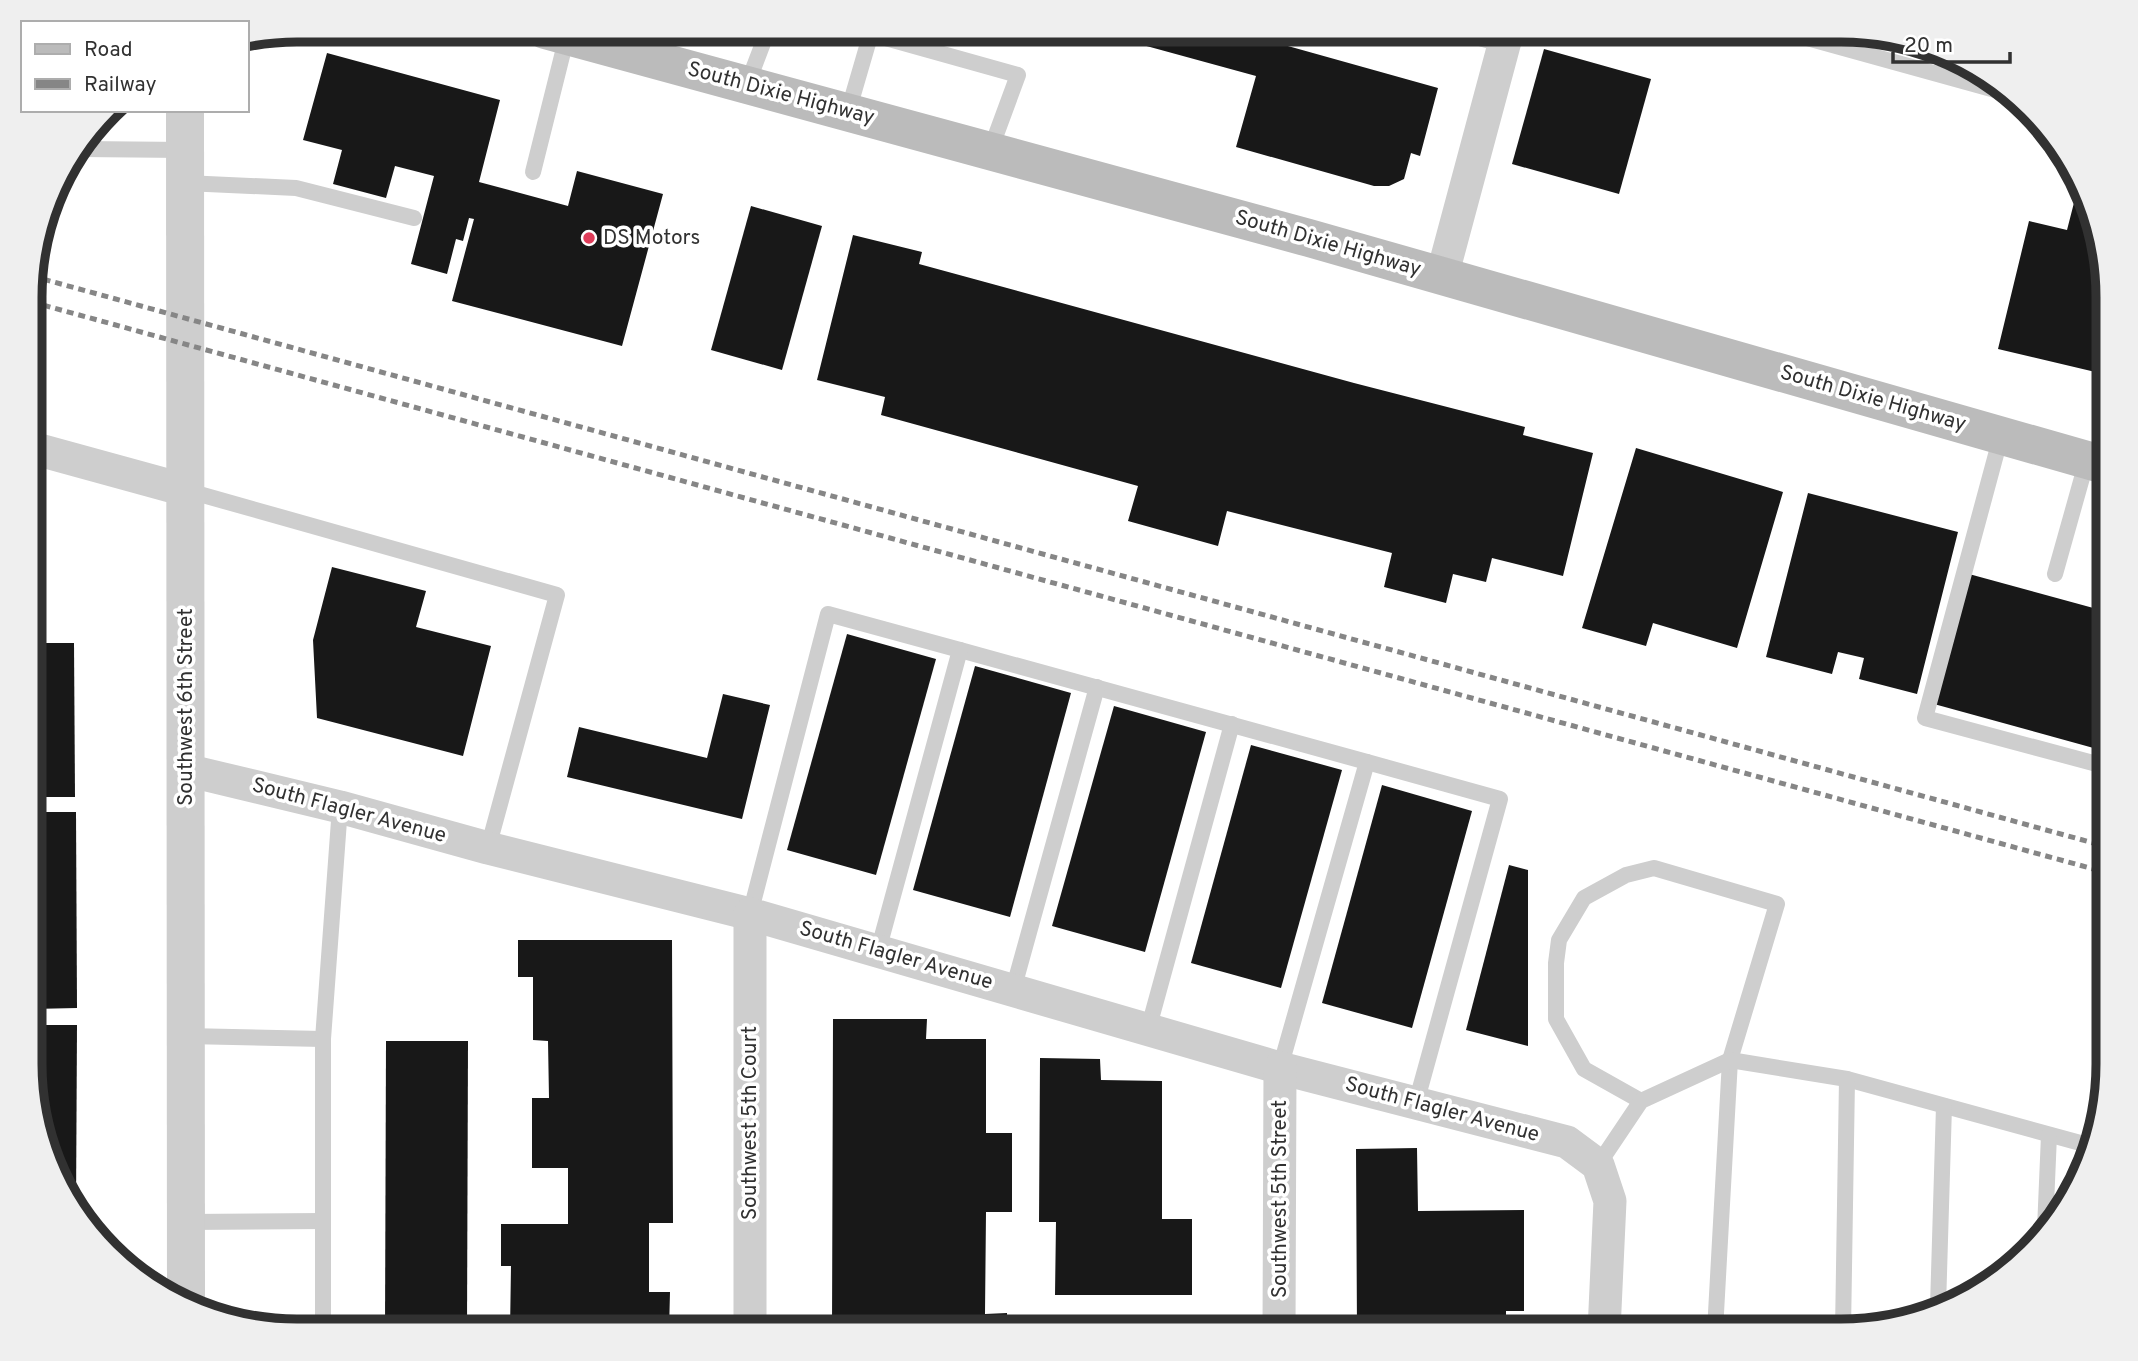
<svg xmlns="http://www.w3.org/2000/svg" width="2138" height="1361" viewBox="0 0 2138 1361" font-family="Overpass,sans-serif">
	<rect width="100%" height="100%" fill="#fff"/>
	<g fill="#181818">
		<path d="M 1088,30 L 1269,30 L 1266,40 L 1438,88 L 1420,156 L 1411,153 L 1404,179 L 1389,186 L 1374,186 L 1236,147 L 1256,76 Z"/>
		<path d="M 1544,49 L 1651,79 L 1619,194 L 1512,164 Z"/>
		<path d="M 327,53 L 500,100 L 479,182 L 568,206 L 577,171 L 663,194 L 622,346 L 452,301 L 474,219 L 469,218 L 463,241 L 456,239 L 447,274 L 411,264 L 434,176 L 395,166 L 386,198 L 333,184 L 342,150 L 303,140 Z"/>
		<path d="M 2077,191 L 2081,192 L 2108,280 L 2108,375 L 1998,349 L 2029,221 L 2067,230 Z"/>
		<path d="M 751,206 L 822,226 L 782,370 L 711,350 Z"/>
		<path d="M 853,235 L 922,252 L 919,264 L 1354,383 L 1525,427 L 1523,435 L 1593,453 L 1563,576 L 1492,558 L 1486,582 L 1453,574 L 1446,603 L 1384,587 L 1392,553 L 1227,511 L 1218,546 L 1128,521 L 1138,486 L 881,415 L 885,397 L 817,380 Z"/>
		<path d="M 1636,448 L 1783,492 L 1737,648 L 1653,623 L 1646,646 L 1582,628 Z"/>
		<path d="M 1808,493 L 1958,532 L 1917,694 L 1859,679 L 1864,658 L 1838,652 L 1832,674 L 1766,657 Z"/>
		<path d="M 332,567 L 426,591 L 416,627 L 491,646 L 463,756 L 317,718 L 313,640 Z"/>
		<path d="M 1969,574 L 2108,612 L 2108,752 L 1934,704 Z"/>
		<path d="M 847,634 L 936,659 L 876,875 L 787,850 Z"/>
		<path d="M 32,643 L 74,643 L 75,797 L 32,797 Z"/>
		<path d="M 975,666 L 1071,693 L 1010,917 L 913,890 Z"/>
		<path d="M 723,694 L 770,705 L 742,819 L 567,777 L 579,727 L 707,758 Z"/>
		<path d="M 1114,706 L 1206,732 L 1145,952 L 1052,926 Z"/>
		<path d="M 1251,745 L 1342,770 L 1281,988 L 1191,963 Z"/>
		<path d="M 1382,785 L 1472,811 L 1412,1028 L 1322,1003 Z"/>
		<path d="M 32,812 L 76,812 L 77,1008 L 32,1009 Z"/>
		<path d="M 1509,865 L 1528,870 L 1528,1046 L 1466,1030 Z"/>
		<path d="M 518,940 L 672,940 L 673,1223 L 649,1223 L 649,1292 L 670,1292 L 669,1331 L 510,1331 L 511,1266 L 501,1266 L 501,1224 L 568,1224 L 568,1168 L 532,1168 L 532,1098 L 549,1098 L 548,1041 L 533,1040 L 533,977 L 518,977 Z"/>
		<path d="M 833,1019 L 927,1019 L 926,1039 L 986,1039 L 986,1133 L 1012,1133 L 1012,1212 L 986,1212 L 985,1314 L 1007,1313 L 1007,1331 L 832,1331 Z"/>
		<path d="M 32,1025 L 77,1025 L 76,1209 L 66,1198 L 32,1098 Z"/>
		<path d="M 386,1041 L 468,1041 L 467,1331 L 385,1331 Z"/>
		<path d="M 1040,1058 L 1100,1059 L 1101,1080 L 1162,1081 L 1162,1219 L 1192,1219 L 1192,1295 L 1055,1295 L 1056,1222 L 1039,1222 Z"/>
		<path d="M 1417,1148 L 1418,1211 L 1524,1210 L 1524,1311 L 1506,1311 L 1506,1331 L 1357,1331 L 1356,1149 Z"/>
		<rect x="1056" y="1315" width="129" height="16"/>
	</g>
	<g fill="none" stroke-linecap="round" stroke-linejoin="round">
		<g stroke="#cecece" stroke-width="16">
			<path d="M 857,30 L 1018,75 L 990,151"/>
			<path d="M 1452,30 L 1504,45"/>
			<path d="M 1778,30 L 2006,93"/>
			<path d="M 747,85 L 768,30"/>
			<path d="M 848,112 L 871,33"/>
			<path d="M 81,149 L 185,150"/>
			<path d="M 533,172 L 567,36"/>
			<path d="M 185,183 L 296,188 L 414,218"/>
			<path d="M 2001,436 L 1925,718 L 2108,767"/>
			<path d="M 185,490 L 557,595 L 488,848"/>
			<path d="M 2055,574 L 2087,460"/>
			<path d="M 960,650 L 1367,762 L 1280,1068"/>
			<path d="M 1367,762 L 1500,799 L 1416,1103"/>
			<path d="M 750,914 L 828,614 L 960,650 L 878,951"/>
			<path d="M 1013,990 L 1097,687"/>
			<path d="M 1148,1030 L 1232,724"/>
			<path d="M 186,1036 L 323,1039"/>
			<path d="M 1641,1101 L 1584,1069 L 1556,1019 L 1556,963 L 1559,940 L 1584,898 L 1626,875 L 1654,868 L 1777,904 L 1730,1060 L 1715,1331"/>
			<path d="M 1598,1165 L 1641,1101 L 1730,1060 L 1847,1079 L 2095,1147"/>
			<path d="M 186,1222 L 323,1221"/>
			<path d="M 2045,1229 L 2049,1135"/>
			<path d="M 1938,1307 L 1944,1106"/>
			<path d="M 323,1331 L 323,1039 L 340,807"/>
			<path d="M 1843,1331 L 1847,1079"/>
		</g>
		<g stroke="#cecece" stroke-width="33">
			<path d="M 1442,276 L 1508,30"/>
			<path d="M 32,448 L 185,490"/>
			<path d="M 186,770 L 340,807 L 488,848 L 750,914 L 1280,1068 L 1567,1142 L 1598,1165 L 1610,1201 L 1604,1331"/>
			<path d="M 750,914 L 750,1331"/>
			<path d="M 1279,1331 L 1280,1068"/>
		</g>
		<path stroke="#cecece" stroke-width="38" d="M 185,110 L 186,1304"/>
		<path stroke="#bbb" stroke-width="38" d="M 545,30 L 1309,238 L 2108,466"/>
		<g stroke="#868686" stroke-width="5" stroke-dasharray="7 5" stroke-linecap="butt">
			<path d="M 32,276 L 2108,847"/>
			<path d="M 32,302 L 2108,873"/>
		</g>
	</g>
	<circle fill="#df3c59" stroke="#fff" stroke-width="2.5" cx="589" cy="238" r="7"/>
	<g text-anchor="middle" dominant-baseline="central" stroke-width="7" stroke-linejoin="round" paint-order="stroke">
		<g font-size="21" fill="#313131" stroke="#fff">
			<text transform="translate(781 94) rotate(15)">South Dixie Highway</text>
			<text transform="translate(1328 244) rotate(16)">South Dixie Highway</text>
			<text transform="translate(1873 399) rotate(16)">South Dixie Highway</text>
			<text transform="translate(186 707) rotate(-90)">Southwest 6th Street</text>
			<text transform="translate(349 811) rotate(15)">South Flagler Avenue</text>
			<text transform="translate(896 956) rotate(16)">South Flagler Avenue</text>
			<text transform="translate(1442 1110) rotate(15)">South Flagler Avenue</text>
			<text transform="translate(750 1123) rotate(-90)">Southwest 5th Court</text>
			<text transform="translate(1280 1199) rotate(-90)">Southwest 5th Street</text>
		</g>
		<g font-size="21" fill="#313131" stroke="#fff" text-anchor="start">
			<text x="603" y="238">DS Motors</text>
		</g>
	</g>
	<path d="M0 0H2138V1361H0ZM297 42H1841A255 255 0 0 1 2096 297V1064A255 255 0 0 1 1841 1319H297A255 255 0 0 1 42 1064V297A255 255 0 0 1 297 42Z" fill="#efefef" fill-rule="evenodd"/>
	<path fill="none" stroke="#313131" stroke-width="9" d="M297 42H1841A255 255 0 0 1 2096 297V1064A255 255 0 0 1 1841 1319H297A255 255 0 0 1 42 1064V297A255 255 0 0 1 297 42Z"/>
	<rect x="21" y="21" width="228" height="91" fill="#ffffff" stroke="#adadad" stroke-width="2"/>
	<rect x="35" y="44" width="35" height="10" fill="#bbbbbb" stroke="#adadad" stroke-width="2"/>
	<text x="84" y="56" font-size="21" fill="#313131">Road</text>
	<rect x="35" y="79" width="35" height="10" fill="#868686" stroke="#adadad" stroke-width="2"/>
	<text x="84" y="91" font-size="21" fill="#313131">Railway</text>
	<path d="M1893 52v10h117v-10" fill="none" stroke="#313131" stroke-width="3.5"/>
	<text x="1904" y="52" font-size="21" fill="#313131" stroke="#ffffff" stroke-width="5" paint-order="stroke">20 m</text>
</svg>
